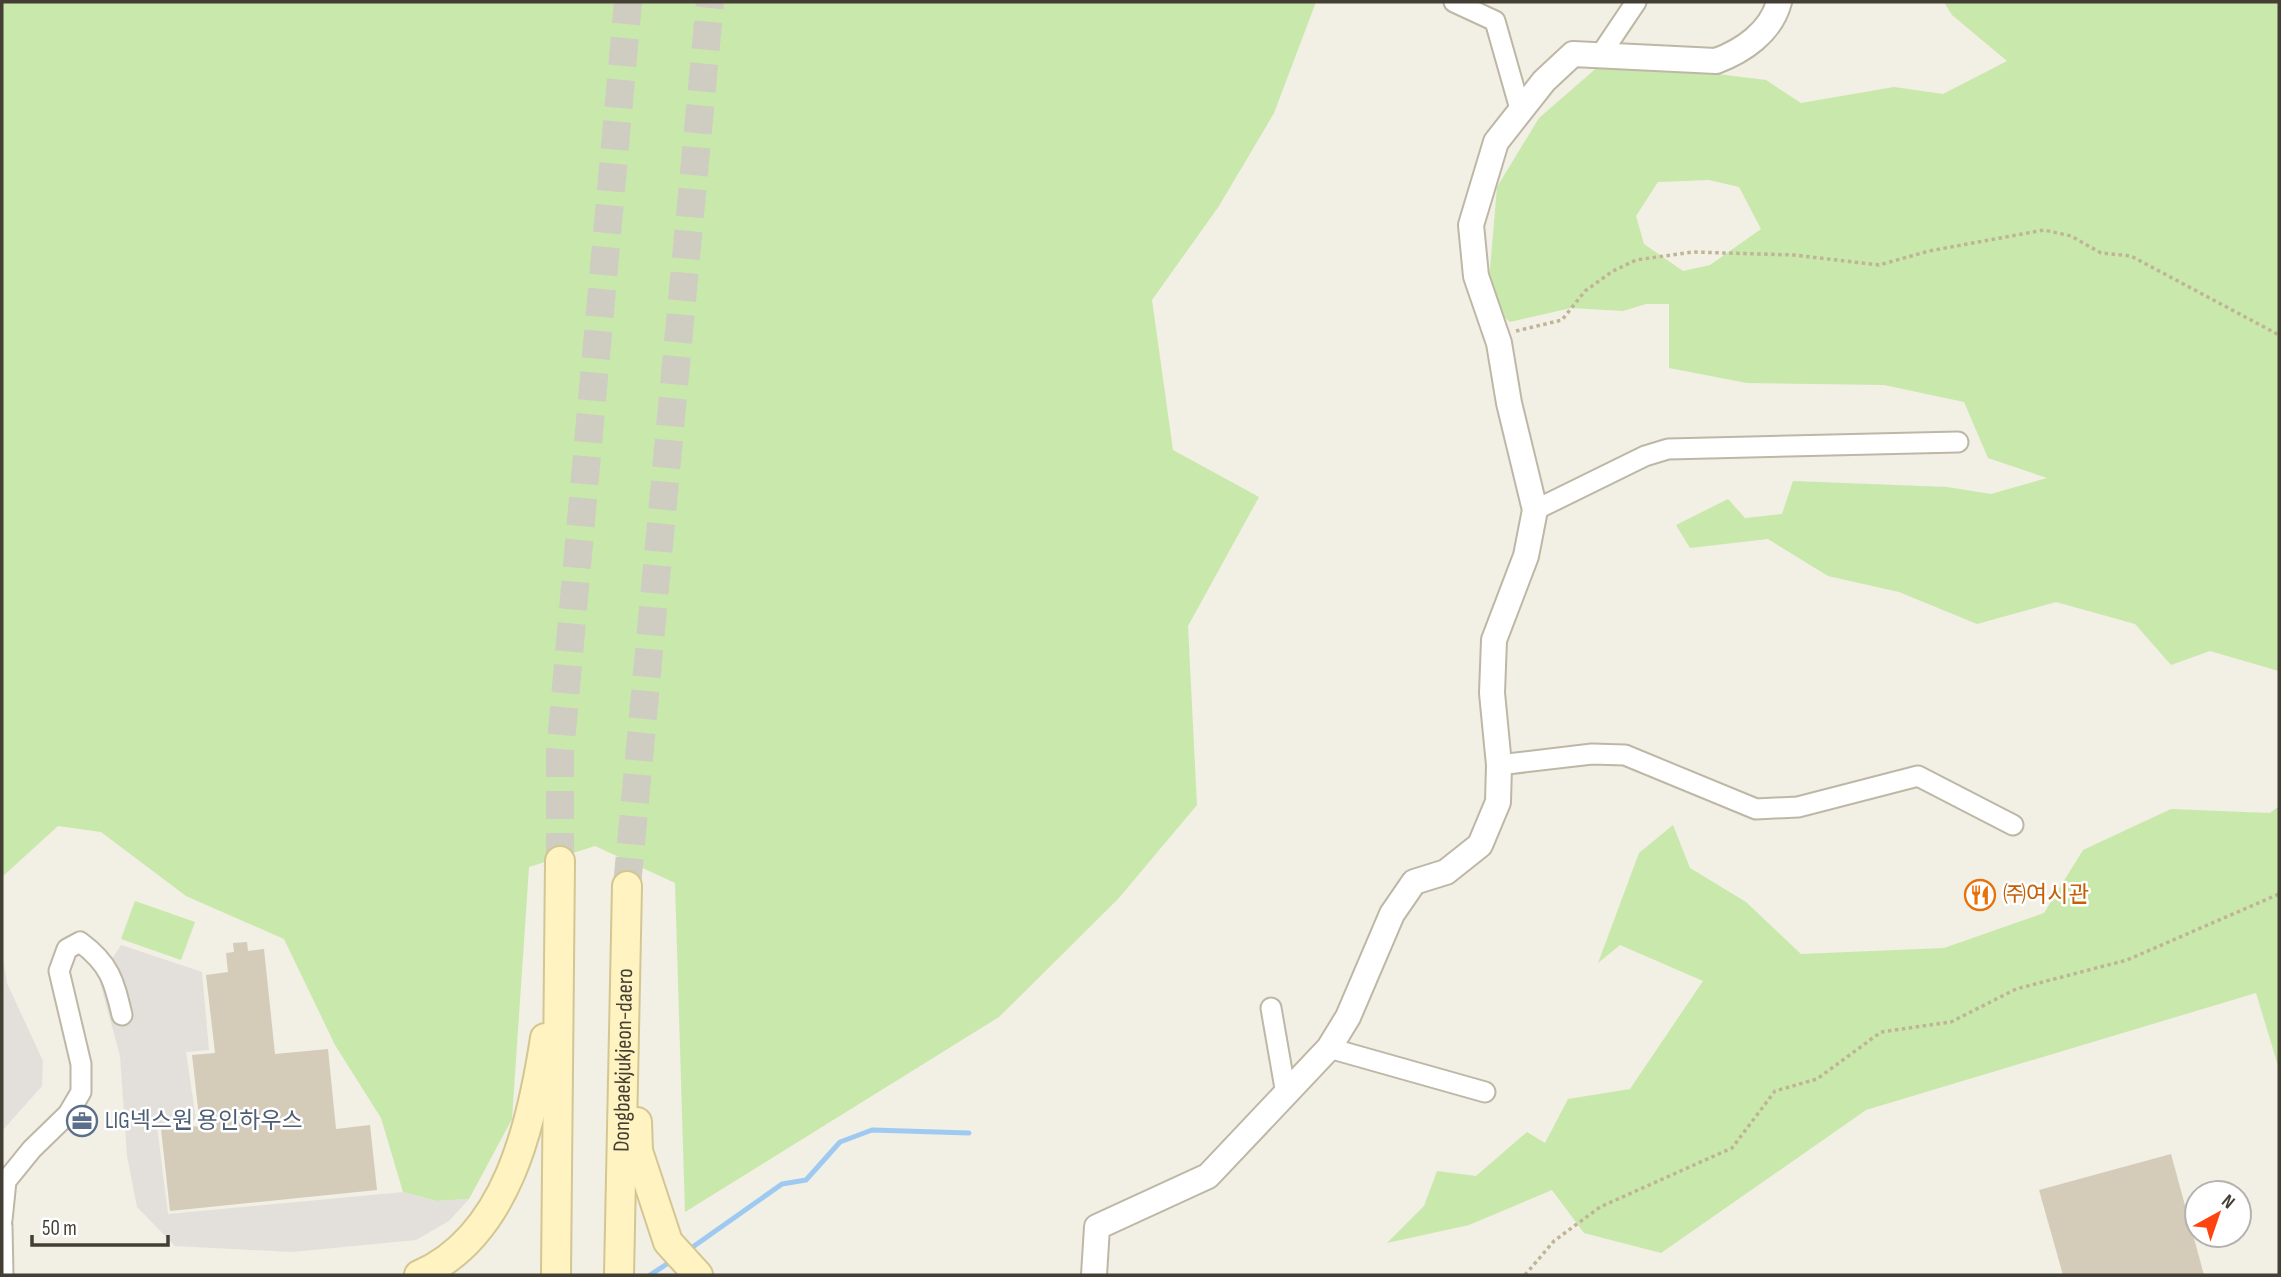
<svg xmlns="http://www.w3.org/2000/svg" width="2281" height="1277" viewBox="0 0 2281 1277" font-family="'Sofia Sans Condensed','Noto Sans KR',sans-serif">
	<rect width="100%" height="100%" fill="#f2efe4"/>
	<g fill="#c9e8ab" fill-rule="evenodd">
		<path d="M 2,2 L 1316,2 L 1274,113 L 1219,206 L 1152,300 L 1173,450 L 1259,497 L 1188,626 L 1197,805 L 1118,899 L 999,1017 L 685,1212 L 675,883 L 595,846 L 529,867 L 512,1119 L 469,1199 L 436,1201 L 403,1192 L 381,1118 L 335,1045 L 284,939 L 186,896 L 101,832 L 58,826 L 2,877 Z"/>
		<path d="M 1944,2 L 2279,2 L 2279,671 L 2210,651 L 2171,665 L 2135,624 L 2056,602 L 1977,624 L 1899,592 L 1828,576 L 1768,539 L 1690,548 L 1676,525 L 1728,499 L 1745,518 L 1782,514 L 1793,481 L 1947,487 L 1991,494 L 2047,478 L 1988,458 L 1964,402 L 1884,385 L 1747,383 L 1669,368 L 1669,304 L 1646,304 L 1623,311 L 1571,308 L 1510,322 L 1498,312 L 1489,281 L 1497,187 L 1539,118 L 1600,65 L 1644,65 L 1766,80 L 1801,103 L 1894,87 L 1943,94 L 2007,61 L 1952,15 ZM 1709,180 L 1739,187 L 1761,229 L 1710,265 L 1683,271 L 1644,244 L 1636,216 L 1658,182 Z"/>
		<path d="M 2279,806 L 2279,1069 L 2256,993 L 1866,1110 L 1661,1253 L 1584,1233 L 1552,1190 L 1469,1225 L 1387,1243 L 1424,1206 L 1437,1171 L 1476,1176 L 1527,1132 L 1545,1143 L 1568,1099 L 1630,1089 L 1703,981 L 1620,945 L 1598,963 L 1639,853 L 1673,825 L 1690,868 L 1746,902 L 1801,954 L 1944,948 L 2044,913 L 2083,850 L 2171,809 L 2270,813 Z"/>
		<path d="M 135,901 L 195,922 L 181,960 L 121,939 Z"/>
	</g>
	<g fill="#e3e0dc">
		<path d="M 121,945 L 202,972 L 209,1050 L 186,1052 L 196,1120 L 157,1126 L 168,1214 L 403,1192 L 436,1201 L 469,1199 L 449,1221 L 416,1240 L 292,1252 L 175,1246 L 137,1207 L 127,1156 L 120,1056 L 99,979 Z"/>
		<path d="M 2,951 L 7,983 L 43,1061 L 42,1086 L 2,1131 Z"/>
	</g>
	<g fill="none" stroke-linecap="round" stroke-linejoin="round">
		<g stroke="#9ecaf1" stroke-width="5">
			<path d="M 687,1251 L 782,1184 L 806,1180 L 840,1142 L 872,1130 L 969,1133"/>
			<path d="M 650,1275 L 673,1260"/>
		</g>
	</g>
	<g fill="#d4cbb9">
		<path d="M 247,942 L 248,951 L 264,949 L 275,1054 L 328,1049 L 336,1129 L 370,1125 L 377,1190 L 170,1211 L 161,1129 L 200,1126 L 192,1055 L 215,1053 L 206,975 L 228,972 L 226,953 L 234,952 L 233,943 Z"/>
		<path d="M 2171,1154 L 2204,1275 L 2063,1275 L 2039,1190 Z"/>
	</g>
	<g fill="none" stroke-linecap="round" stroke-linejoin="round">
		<g stroke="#cfccc1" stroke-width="28" stroke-dasharray="28 14" stroke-linecap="butt">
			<path d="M 560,861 L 560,753 L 628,2"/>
			<path d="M 627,886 L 710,2"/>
		</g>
		<g stroke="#beb7a6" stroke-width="23">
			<g id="minor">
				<path d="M 1454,2 L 1495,21 L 1520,109"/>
				<path d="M 1601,54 L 1636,2"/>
				<path d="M 1535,510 L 1645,456 L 1668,449 L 1958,442"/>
				<path d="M 1499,765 L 1592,754 L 1625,755 L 1756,809 L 1798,807 L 1918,776 L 2013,825"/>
				<path d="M 1271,1008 L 1286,1094"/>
				<path d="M 1329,1048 L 1485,1092"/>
				<path d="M 2,1220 L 6,1181 L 32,1149 L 68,1114 L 81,1092 L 81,1064 L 59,971 L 67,949 L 80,942 C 110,964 114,981 122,1015"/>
				<path d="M 2,1226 L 3,1275"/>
			</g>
		</g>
		<g stroke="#beb7a6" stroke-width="28">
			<path id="tertiary" d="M 1094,1275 L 1097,1227 L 1208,1176 L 1329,1048 L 1348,1017 L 1392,914 L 1414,882 L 1446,872 L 1480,845 L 1498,802 L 1499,765 L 1492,693 L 1494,640 L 1526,556 L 1535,510 L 1509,403 L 1499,343 L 1476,276 L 1471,225 L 1496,142 L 1544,81 L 1573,54 L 1716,61 C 1743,51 1771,32 1779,2"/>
		</g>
		<g stroke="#d3c692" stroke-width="32">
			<g id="secondary">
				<path d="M 637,1122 L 638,1151 L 668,1242 L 698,1275"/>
				<path d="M 419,1275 C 507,1237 532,1124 545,1038"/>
				<path d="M 556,1275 L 560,861"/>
				<path id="s1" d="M 619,1275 L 627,886"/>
			</g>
		</g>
		<g stroke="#c0b497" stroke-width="3.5" stroke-dasharray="3.5 3.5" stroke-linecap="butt">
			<path d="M 1516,331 L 1562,320 L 1585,291 L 1613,271 L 1636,260 L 1692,252 L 1794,255 L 1879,265 L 1929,251 L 2044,230 L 2071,236 L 2101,253 L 2131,256 L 2279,335"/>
			<path d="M 1525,1275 L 1554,1241 L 1600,1207 L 1732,1148 L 1775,1091 L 1817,1079 L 1881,1032 L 1951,1022 L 2016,989 L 2127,960 L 2279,894"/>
		</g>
		<use href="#minor" stroke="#fff" stroke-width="19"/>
		<use href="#tertiary" stroke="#fff" stroke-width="24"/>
		<use href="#secondary" stroke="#fff4c1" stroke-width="28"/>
	</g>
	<defs>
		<g id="restaurant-ring" transform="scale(1.575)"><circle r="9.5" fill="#fff" stroke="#e8710a" stroke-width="1.5"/><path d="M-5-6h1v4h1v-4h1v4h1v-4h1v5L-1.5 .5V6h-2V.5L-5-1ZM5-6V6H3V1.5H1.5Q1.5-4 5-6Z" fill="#e8710a"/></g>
		<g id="office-ring" transform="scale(1.575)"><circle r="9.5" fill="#fff" stroke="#5c6f8a" stroke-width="1.5"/><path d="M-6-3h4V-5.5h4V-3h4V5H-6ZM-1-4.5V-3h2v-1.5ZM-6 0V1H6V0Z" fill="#5c6f8a"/></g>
	</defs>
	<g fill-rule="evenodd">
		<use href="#restaurant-ring" x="1980" y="895"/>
		<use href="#office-ring" x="82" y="1121"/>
	</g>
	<g text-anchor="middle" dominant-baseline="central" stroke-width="5" stroke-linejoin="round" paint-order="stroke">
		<g font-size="23" fill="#c56008" stroke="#fff" text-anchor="start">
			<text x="2003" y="895">㈜여시관</text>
		</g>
		<g font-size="23" fill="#443f34" stroke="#fff">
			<text stroke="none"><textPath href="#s1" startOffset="215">Dongbaekjukjeon-daero</textPath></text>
		</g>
		<g font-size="23" fill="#4e5e75" stroke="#fff" text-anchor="start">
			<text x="105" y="1121">LIG넥스원 용인하우스</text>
		</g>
	</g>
	<rect width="2281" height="1277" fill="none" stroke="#443f34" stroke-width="7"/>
	<g transform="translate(2218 1214) rotate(40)"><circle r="33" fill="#ffffff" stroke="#b4b2ae" stroke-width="2"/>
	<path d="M0-5L12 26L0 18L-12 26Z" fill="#fd4310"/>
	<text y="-10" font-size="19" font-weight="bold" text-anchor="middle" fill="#443f34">N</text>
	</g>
	<path d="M32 1235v10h136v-10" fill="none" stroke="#443f34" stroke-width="3.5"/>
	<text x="42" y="1235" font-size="21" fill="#443f34" stroke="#ffffff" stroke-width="5" paint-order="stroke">50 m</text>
</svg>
